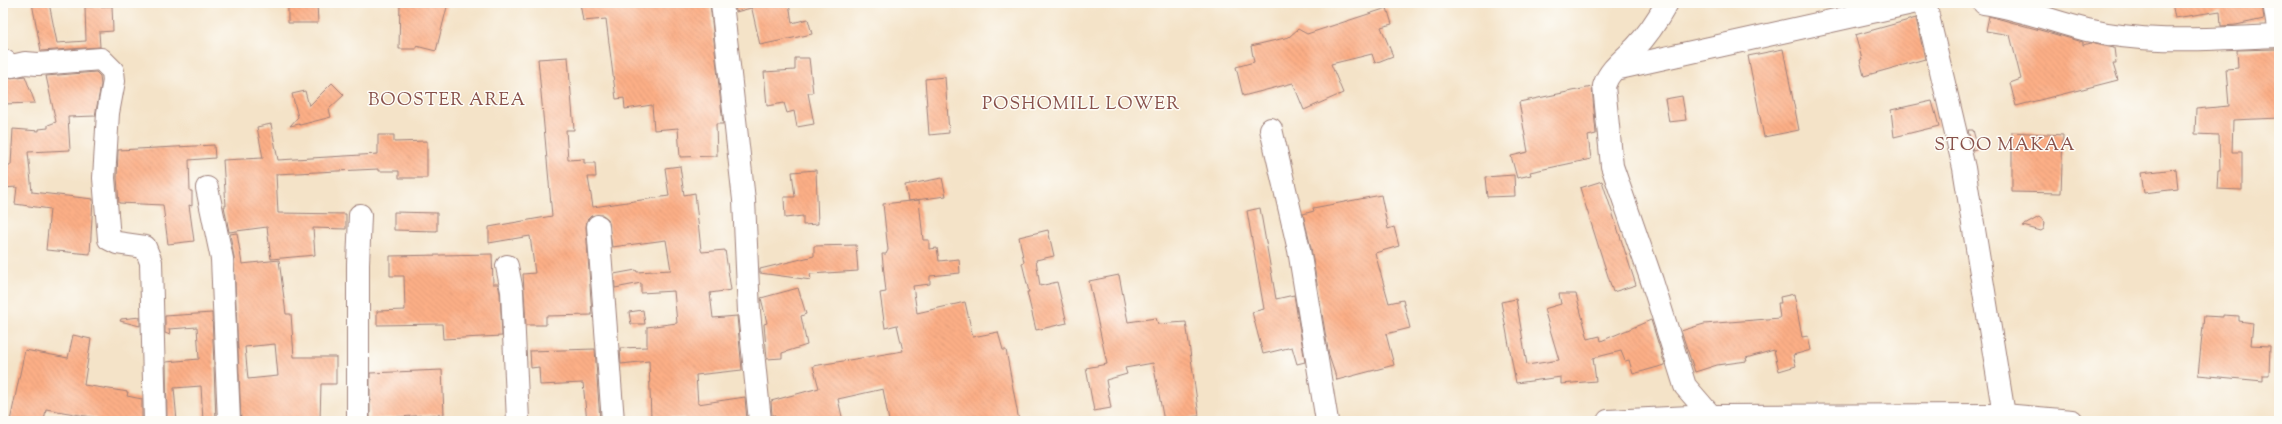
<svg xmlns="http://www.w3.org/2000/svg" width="2282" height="424" viewBox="0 0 2282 424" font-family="'Sorts Mill Goudy',serif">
	<defs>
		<pattern id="building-back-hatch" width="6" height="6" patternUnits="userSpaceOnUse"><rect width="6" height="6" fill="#fcaf86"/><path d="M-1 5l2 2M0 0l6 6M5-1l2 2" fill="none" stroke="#da9674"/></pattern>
	</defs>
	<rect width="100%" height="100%" fill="#fdfcf7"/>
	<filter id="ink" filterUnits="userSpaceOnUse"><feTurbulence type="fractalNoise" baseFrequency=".025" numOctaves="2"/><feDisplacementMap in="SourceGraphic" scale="8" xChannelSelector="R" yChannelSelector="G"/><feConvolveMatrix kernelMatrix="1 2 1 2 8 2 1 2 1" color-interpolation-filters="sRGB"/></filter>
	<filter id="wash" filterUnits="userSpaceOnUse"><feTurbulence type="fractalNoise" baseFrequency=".012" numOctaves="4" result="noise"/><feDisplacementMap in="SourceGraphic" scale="16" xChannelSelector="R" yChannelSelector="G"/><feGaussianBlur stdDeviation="0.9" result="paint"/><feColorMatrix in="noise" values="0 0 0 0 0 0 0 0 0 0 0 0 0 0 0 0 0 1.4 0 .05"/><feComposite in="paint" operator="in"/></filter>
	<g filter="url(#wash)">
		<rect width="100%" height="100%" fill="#f4e3c8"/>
		<g id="blocks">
			<g fill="url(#building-back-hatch)" fill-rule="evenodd">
				<path d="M 32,3 L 49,3 L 57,43 L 86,41 L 85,7 L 112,6 L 113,31 L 99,32 L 100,47 L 41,51 Z"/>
				<path d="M 288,3 L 317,3 L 318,23 L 288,23 Z"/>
				<path d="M 400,3 L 448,3 L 436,51 L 416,46 L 416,49 L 399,49 Z"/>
				<path d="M 580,3 L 710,3 L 723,124 L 716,124 L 717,156 L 680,157 L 678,128 L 654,130 L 652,105 L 625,109 L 624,98 L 616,99 L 606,19 L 583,21 Z"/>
				<path d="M 735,3 L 789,3 L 792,23 L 808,19 L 812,34 L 760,45 L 751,5 L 751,8 L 736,12 Z"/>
				<path d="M 2172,3 L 2262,3 L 2264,19 L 2236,25 L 2221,26 L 2220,11 L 2175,18 Z"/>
				<path d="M 1387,8 L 1392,24 L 1381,27 L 1393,56 L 1375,63 L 1372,54 L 1331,64 L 1343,93 L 1304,110 L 1293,83 L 1243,96 L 1236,67 L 1254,62 L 1251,46 L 1289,37 L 1298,29 L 1307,34 Z"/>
				<path d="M 1989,16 L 2083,42 L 2083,45 L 2090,43 L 2114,48 L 2116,64 L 2113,64 L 2118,80 L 2016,106 L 2010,83 L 2021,79 L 2010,35 L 1986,31 Z"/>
				<path d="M 1916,18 L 1925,59 L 1864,76 L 1860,60 L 1862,59 L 1855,35 Z"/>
				<path d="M 1783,49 L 1799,130 L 1764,137 L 1748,56 Z"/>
				<path d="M 2277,49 L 2279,61 L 2279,118 L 2233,120 L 2232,152 L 2242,152 L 2242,190 L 2217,189 L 2218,170 L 2220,170 L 2219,135 L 2195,134 L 2196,109 L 2229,106 L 2226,69 L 2238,68 L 2237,50 Z"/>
				<path d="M 568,57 L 574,130 L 566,130 L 568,160 L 584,159 L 584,163 L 595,163 L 596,177 L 588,177 L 593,207 L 669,196 L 665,168 L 680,166 L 684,195 L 695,193 L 701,250 L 702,252 L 725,250 L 731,290 L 710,293 L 713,318 L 737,316 L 742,370 L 696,375 L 698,404 L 745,397 L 747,421 L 729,421 L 728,418 L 706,421 L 684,421 L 684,418 L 651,419 L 649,361 L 621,364 L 620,348 L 647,347 L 647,327 L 677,323 L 674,291 L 641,293 L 641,283 L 615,288 L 614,274 L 636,270 L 637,272 L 671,270 L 666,240 L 612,247 L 608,219 L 603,215 L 591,216 L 587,220 L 586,227 L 592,315 L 546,316 L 546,325 L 526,325 L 523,274 L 535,273 L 530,236 L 489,243 L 489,227 L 552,216 L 538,59 Z"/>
				<path d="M 795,58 L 809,58 L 813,93 L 808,93 L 814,124 L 797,127 L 794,111 L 787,113 L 784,103 L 767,106 L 764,72 L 795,70 Z"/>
				<path d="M 96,72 L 100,76 L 101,85 L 95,116 L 68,117 L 70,150 L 28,152 L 32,192 L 93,199 L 90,254 L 46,250 L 50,209 L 15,204 L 17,187 L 3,188 L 3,165 L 11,165 L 13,129 L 39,131 L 39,129 L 48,128 L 48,125 L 56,122 L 46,76 Z"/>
				<path d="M 3,76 L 10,78 L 25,76 L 35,103 L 3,104 Z"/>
				<path d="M 945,77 L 949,133 L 929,135 L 925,79 Z"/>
				<path d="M 332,83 L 344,95 L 329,109 L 331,117 L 300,125 L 299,124 L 290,126 L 298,117 L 292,94 L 305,91 L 309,106 Z"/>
				<path d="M 1592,87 L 1596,134 L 1588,136 L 1591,159 L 1530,172 L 1531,175 L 1517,178 L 1511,156 L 1528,152 L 1519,102 Z"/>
				<path d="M 1682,96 L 1686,120 L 1669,122 L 1665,99 Z"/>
				<path d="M 1932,101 L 1939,126 L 1894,137 L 1891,110 Z"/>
				<path d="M 271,124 L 278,160 L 378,154 L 378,135 L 394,135 L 394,142 L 427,141 L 427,178 L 399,178 L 399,171 L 378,171 L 378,169 L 276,174 L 278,213 L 346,214 L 346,229 L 313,228 L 315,255 L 271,259 L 267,227 L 229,232 L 224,206 L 226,206 L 223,160 L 263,158 L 257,127 Z"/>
				<path d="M 1968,130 L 1973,130 L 1978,149 L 1973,151 Z"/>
				<path d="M 2012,132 L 2063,135 L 2061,193 L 2012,192 Z"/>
				<path d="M 214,145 L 215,158 L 189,160 L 190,191 L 192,191 L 192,206 L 189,205 L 194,241 L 168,244 L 163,205 L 119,203 L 117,178 L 118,150 Z"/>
				<path d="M 2176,169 L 2178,189 L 2144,193 L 2141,173 Z"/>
				<path d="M 816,170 L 818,224 L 803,225 L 803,216 L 785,218 L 784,197 L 795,197 L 792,172 Z"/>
				<path d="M 1514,175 L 1515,196 L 1487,197 L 1485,177 Z"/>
				<path d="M 942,178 L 946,196 L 908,201 L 905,185 Z"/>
				<path d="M 1602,181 L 1636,285 L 1613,292 L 1580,188 Z"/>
				<path d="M 1381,195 L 1388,229 L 1394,227 L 1399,246 L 1375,253 L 1389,303 L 1403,300 L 1410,328 L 1386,334 L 1394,365 L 1337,380 L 1329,356 L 1311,248 L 1303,214 L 1314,211 L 1313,208 Z"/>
				<path d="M 919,200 L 923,240 L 929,240 L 929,249 L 937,248 L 939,261 L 959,259 L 960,273 L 930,276 L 930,284 L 913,286 L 917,313 L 965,302 L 973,337 L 998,332 L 1003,350 L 1006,350 L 1019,421 L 889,421 L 883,389 L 838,399 L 843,421 L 776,421 L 775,415 L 772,416 L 771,401 L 819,388 L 813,366 L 903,351 L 897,325 L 885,328 L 880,293 L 886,292 L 882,254 L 886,254 L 888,250 L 883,204 Z"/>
				<path d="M 1260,208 L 1276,299 L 1294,295 L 1305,362 L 1297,364 L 1292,347 L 1263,354 L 1252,312 L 1264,309 L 1247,211 Z"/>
				<path d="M 394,212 L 437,213 L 437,231 L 394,230 Z"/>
				<path d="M 2039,217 L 2045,222 L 2044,229 L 2041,231 L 2023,226 Z"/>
				<path d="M 1048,230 L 1054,256 L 1036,260 L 1040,286 L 1057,282 L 1067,323 L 1036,330 L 1027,292 L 1029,292 L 1022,263 L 1024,262 L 1019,237 Z"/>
				<path d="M 237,233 L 242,264 L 279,260 L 286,314 L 291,314 L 294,357 L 336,357 L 336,384 L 321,384 L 320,421 L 241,421 L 234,258 L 230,234 ZM 275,344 L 278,376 L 248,379 L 245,347 Z"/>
				<path d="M 856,245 L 858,271 L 810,274 L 811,280 L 760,273 L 760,269 L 814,256 L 814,246 Z"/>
				<path d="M 492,254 L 493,284 L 498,284 L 500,293 L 502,336 L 443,339 L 442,324 L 377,325 L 377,311 L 405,310 L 404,276 L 390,276 L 390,256 Z"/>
				<path d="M 1119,275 L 1128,322 L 1156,318 L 1158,324 L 1186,322 L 1199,416 L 1164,421 L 1153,363 L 1125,368 L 1127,374 L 1106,380 L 1111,408 L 1094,411 L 1086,368 L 1107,364 L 1089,281 Z"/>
				<path d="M 798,288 L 806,314 L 801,316 L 807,345 L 782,353 L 782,358 L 767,359 L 764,324 L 767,323 L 761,298 Z"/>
				<path d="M 1559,294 L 1576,294 L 1588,339 L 1600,336 L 1601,341 L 1651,320 L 1665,365 L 1633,374 L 1629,360 L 1625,361 L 1621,351 L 1593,358 L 1596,381 L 1561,384 L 1561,377 L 1516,383 L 1501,302 L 1516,299 L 1527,365 L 1559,360 L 1544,309 L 1561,304 Z"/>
				<path d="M 1794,294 L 1802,337 L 1808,336 L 1811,350 L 1793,355 L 1796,366 L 1779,371 L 1774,350 L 1746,358 L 1747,361 L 1717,365 L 1695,372 L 1681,331 L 1704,324 L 1780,318 L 1778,303 L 1781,303 L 1780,297 Z"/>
				<path d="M 643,310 L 645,324 L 631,324 L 629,312 Z"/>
				<path d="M 212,313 L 216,421 L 203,421 L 201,386 L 174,388 L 177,421 L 167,421 L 166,362 L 199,359 L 197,327 L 169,329 L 170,335 L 165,333 L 165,316 Z"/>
				<path d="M 2223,315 L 2239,316 L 2239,321 L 2253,323 L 2251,345 L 2270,346 L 2269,375 L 2263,375 L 2263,381 L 2198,375 L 2204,316 L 2223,317 Z"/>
				<path d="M 140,317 L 140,326 L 120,321 L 121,319 Z"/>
				<path d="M 73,335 L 91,339 L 84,385 L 128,392 L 127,396 L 142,399 L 142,421 L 97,421 L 97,418 L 46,409 L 44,421 L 10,421 L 25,350 L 68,358 Z"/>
				<path d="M 595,349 L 600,421 L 587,421 L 583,383 L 540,385 L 539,367 L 531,368 L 530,351 Z"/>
				<path d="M 442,370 L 444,414 L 370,419 L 370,373 Z"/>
			</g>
		</g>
	</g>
	<g filter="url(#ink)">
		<use href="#blocks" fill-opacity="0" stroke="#9f817a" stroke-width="1"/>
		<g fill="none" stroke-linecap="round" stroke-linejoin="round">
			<g stroke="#9f817a" stroke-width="24">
				<g id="minor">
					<path d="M 722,3 L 744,200 L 749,312 L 760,421"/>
					<path d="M 1667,3 C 1658,19 1648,35 1635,48 C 1623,60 1609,70 1604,86 L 1612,166 L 1652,281 L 1685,386 L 1711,416 L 1711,421"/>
					<path d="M 1925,3 L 1964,168 L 2004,415"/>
					<path d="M 1984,3 C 2020,8 2053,22 2087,30 C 2151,45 2215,38 2279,36"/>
					<path d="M 2274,3 L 2279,34"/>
					<path d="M 3,60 L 12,66 L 25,63 L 38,64 L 101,59 L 113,71 L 114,81 L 108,113 L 104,178 L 109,239 L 117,243 L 145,247 L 151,262 L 155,421"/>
					<path d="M 1615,69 L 1912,3"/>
					<path d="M 1271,129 L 1299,250 L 1327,421"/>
					<path d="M 207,188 L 222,259 L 229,421"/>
					<path d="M 598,226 L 613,421"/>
					<path d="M 507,266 L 512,291 L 518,421"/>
					<path d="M 358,421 L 358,264 L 360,215"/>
				</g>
			</g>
			<g stroke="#9f817a" stroke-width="24">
				<path id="highway" d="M 1608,421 L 1711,416 L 2004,415 L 2072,421"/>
			</g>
			<use href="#minor" stroke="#fff" stroke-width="22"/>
			<use href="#highway" stroke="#fff" stroke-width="22"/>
		</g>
	</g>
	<g text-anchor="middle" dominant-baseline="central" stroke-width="3" stroke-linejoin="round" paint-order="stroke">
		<g font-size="18" letter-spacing="1" fill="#88514b" stroke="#fdfcf7">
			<text x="447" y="101">BOOSTER AREA</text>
			<text x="1081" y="105">POSHOMILL LOWER</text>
			<text x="2005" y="146">STOO MAKAA</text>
		</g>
	</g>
	<rect width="2282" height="424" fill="none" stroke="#fdfcf7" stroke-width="16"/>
</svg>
